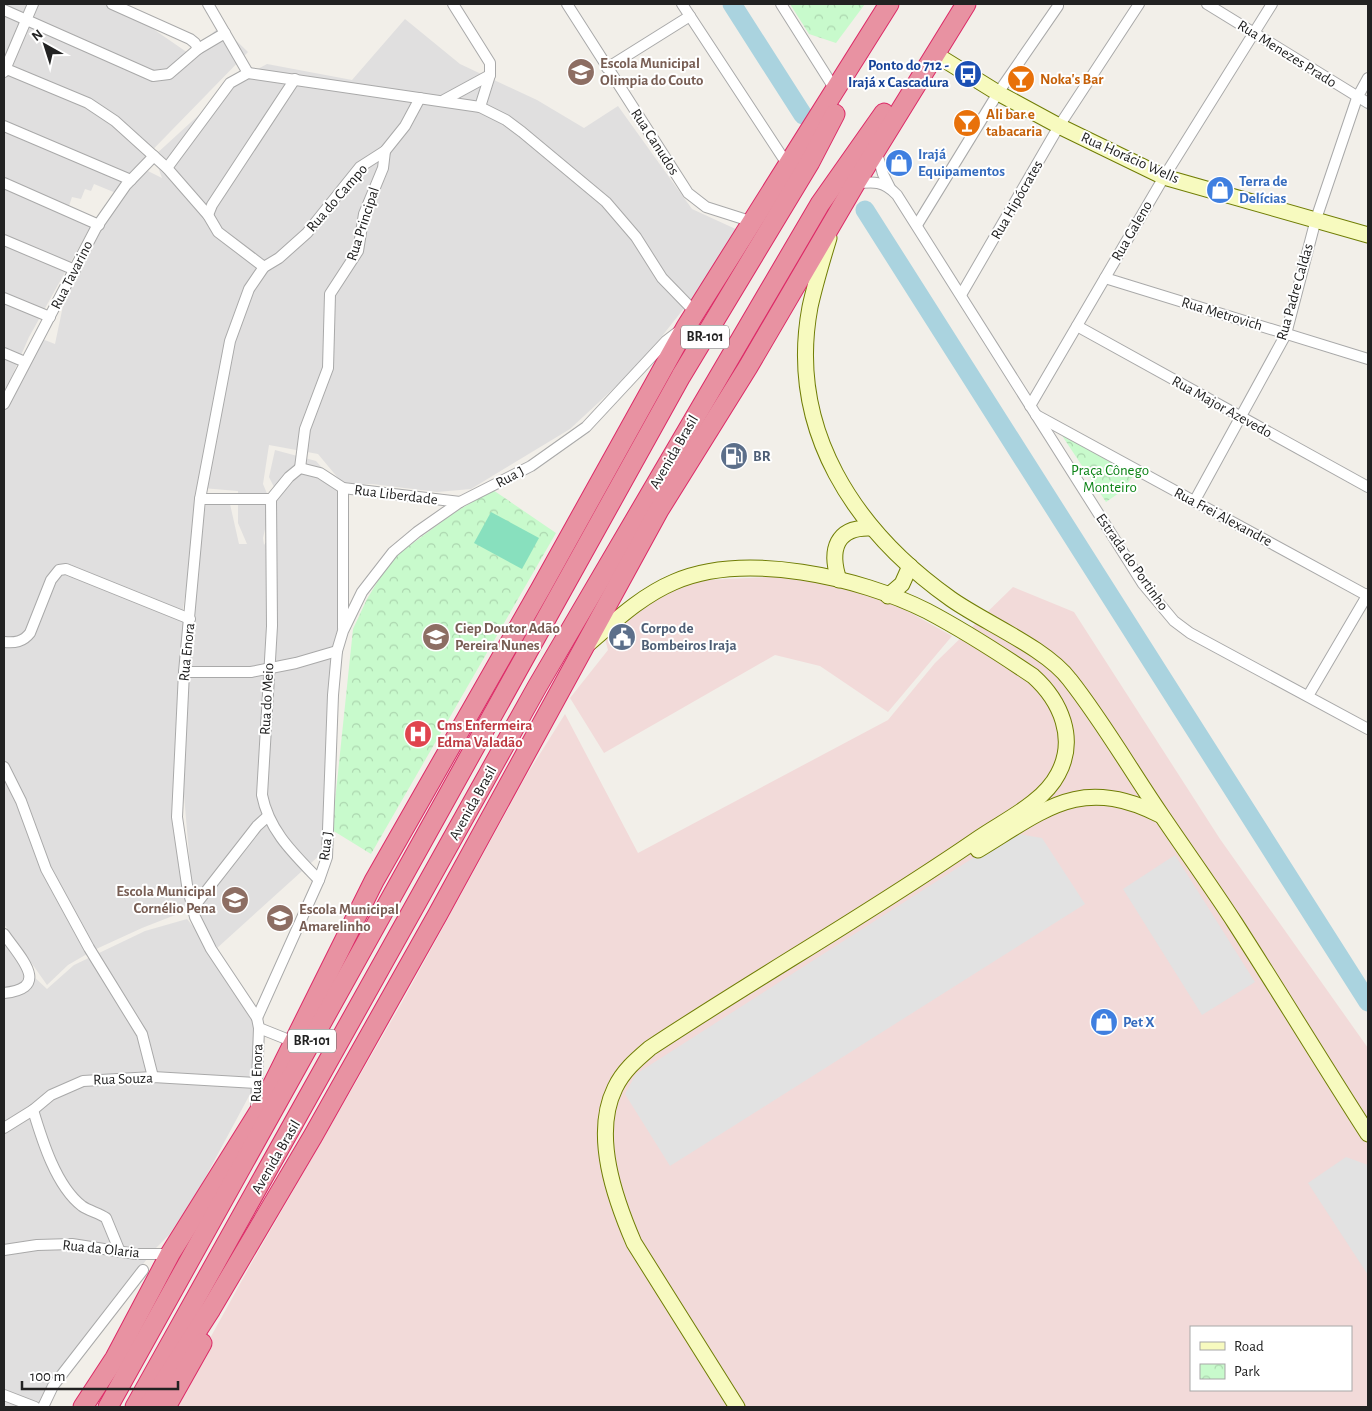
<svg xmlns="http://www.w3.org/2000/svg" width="1372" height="1411" viewBox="0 0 1372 1411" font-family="'Alegreya Sans',sans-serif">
	<defs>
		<pattern id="park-crowns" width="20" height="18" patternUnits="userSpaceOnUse" patternTransform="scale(1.25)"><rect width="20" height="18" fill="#c8facc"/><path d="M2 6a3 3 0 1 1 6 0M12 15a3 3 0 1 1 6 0" fill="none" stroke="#acd6af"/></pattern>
	</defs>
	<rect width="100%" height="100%" fill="#f2efe9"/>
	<g fill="#e0dfdf" fill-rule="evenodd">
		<path d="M 4,4 L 117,4 L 188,53 L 221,26 L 248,52 L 130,173 L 116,193 L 94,184 L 91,191 L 85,189 L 81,199 L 72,197 L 68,209 L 93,222 L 29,337 L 4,394 Z"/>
		<path d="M 405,19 L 460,64 L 537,100 L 584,128 L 618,106 L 692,209 L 740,231 L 715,269 L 640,364 L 570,429 L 471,489 L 437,492 L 372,484 L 343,484 L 318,454 L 269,445 L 263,484 L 271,503 L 263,538 L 264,545 L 269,538 L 278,495 L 269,477 L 275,450 L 316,461 L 341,489 L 332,844 L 216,949 L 193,908 L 142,928 L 94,950 L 68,965 L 47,985 L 4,924 L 4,407 L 42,339 L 55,344 L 64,301 L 107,218 L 136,182 L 148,171 L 162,178 L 154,156 L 237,80 L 267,64 L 352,80 ZM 202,488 L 238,491 L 238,523 L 247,544 L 239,544 L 230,504 L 206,503 L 185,631 L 182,615 ZM 180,747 L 193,902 L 174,822 Z"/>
		<path d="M 187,919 L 211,949 L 254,1010 L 256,1083 L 198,1191 L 169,1235 L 151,1253 L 96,1331 L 46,1407 L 4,1407 L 4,938 L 19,963 L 47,989 L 74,965 L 145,931 Z"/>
	</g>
	<g fill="#f2dad9" fill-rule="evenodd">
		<path d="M 812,575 L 870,593 L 902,608 L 952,636 L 888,712 L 820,666 L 775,655 L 604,753 L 570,698 L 608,650 L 604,635 L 630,613 L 683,585 L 706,580 Z"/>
		<path d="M 1013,587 L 1074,612 L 1220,839 L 1368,1048 L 1368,1407 L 172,1407 L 251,1264 L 401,1004 L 526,776 L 565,714 L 638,853 L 888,720 L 935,663 ZM 1191,1327 L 1351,1327 L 1351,1390 L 1191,1390 Z"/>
	</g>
	<g fill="url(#park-crowns)">
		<path d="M 790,4 L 865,4 L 836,43 L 809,34 Z"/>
		<path d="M 1057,428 L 1135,474 L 1119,493 L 1106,502 Z"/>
		<path d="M 493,490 L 556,533 L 371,854 L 332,830 L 353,629 L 367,599 L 387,566 L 401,552 L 455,512 Z"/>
	</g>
	<path fill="#88e0be" d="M 491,512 L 539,538 L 522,569 L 474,543 Z"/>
	<g fill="#e2e2e2">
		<path d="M 1012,833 L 1042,838 L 1085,904 L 670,1166 L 625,1094 L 636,1074 Z"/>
		<path d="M 1175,855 L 1255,982 L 1202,1015 L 1123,889 Z"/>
		<path d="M 1346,1157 L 1368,1165 L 1368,1275 L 1308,1183 Z"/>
	</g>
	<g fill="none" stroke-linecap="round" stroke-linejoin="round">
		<g stroke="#aad3df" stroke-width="19">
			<path d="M 732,4 L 803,115"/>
			<path d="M 865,210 L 1368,1002"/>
		</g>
		<g stroke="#a9a9a9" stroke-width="12">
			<g id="street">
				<path d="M 208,4 L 248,73"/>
				<path d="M 453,4 L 490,63 L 490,75 L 480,107"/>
				<path d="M 567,4 L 688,193 L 706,207 L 753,222"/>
				<path d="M 682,4 L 789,167"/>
				<path d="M 781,4 L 836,91"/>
				<path d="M 1207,4 L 1368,103"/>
				<path d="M 4,10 L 153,76 L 169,74 L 198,49 L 195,43 L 190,39 L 112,4"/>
				<path d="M 198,49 L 225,33"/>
				<path d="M 4,68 L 88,103 L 115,121 L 167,168 L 208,215 L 218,232 L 264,267"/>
				<path d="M 607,68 L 690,16"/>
				<path d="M 4,72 L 33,4"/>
				<path d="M 444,100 L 490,75"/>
				<path d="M 4,126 L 131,180"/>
				<path d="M 876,150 L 883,174 L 890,188"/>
				<path d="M 167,168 L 230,83 L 248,73 L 480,107 L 506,120 L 522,132 L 606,202 L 636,237 L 662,278 L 695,312"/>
				<path d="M 4,183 L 99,225"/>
				<path d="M 855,184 C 873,181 884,181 897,195 L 1143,584 L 1174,621 L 1190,633 L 1368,729"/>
				<path d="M 208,215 L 212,205 L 295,79"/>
				<path d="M 917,225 L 998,93 L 1058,6"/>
				<path d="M 4,240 L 75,270"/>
				<path d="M 1105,278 L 1368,359"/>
				<path d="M 961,295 L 1059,126 L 1139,4"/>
				<path d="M 4,298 L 50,317"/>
				<path d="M 1077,326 L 1368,487"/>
				<path d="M 4,353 L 25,362"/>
				<path d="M 4,404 L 96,228 L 126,185 L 154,156"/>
				<path d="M 1030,406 L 1164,177 L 1272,4"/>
				<path d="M 1036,415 L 1368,596"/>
				<path d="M 300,468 L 305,429 L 328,368 L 330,294 L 358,251 L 364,214 L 383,168 L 385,151"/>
				<path d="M 343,488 L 343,628"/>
				<path d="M 200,499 L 271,499 L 289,477 L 300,468 L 320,473 L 343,488 L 460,502"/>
				<path d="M 271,499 L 272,626 L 262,795 C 269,831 294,854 319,880"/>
				<path d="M 1194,502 L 1286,334 L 1316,219 L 1357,98 L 1368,78"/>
				<path d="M 4,642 C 15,643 23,642 30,633 L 51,580 L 59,570 L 66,569 L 190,619"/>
				<path d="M 184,672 L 251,672 L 296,663 L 337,651"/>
				<path d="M 1308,696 L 1368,594"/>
				<path d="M 4,767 L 21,801 L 46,869 L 89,948 L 142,1034 L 153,1077"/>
				<path d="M 193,908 L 257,826 L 268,816"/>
				<path d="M 4,934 C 20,957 52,988 4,993"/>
				<path d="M 257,1018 L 319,880 L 327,857 L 333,695 L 337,651 L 343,631 L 362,592 L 393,552 L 417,532 L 460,502 L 531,466 L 586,427 L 666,341 L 679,331"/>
				<path d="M 259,1028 L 294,1042"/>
				<path d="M 256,1109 L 259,1028 L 257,1018 L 211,949 L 195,917 L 187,885 L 177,817 L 184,672 L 200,499 L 230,341 L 249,289 L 264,267 L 279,258 L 307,233 L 360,167 L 385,151 L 405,126 L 420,98"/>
				<path d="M 33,1110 C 42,1140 56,1186 82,1206 C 89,1211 99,1213 106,1218 L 120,1252"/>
				<path d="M 4,1128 L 33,1110 L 51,1095 L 83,1081 L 153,1077 L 256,1083"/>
				<path d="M 4,1250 L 37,1245 L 72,1244 L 136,1254 L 170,1254"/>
				<path d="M 4,1395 L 35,1407"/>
				<path d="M 43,1407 L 53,1386 L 143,1270"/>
			</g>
		</g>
		<g stroke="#707d05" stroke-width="17">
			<g id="secondary">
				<path d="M 935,54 L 998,93 L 1059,126 L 1164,177 L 1368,235"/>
				<path d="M 829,238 C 822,261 815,284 810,307 C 787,430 855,531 951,599 C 985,623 1046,648 1070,680 C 1103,722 1130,769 1160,813 C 1185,850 1211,886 1235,923 C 1280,993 1323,1064 1368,1134"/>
				<path d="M 839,580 C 829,550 836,526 872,528"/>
				<path d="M 888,596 L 902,584 L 910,566"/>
				<path d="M 588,644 C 615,621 641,596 674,582 C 745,551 859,577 927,611 C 963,630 999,653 1033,676 C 1061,701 1077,739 1058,774 C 1043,803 1005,820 979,838 C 872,912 759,976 650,1048 C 636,1060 623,1071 615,1088 C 592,1135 615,1199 634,1243 L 737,1407"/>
				<path d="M 978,850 C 1046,809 1081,775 1160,815"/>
			</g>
		</g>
		<g stroke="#dc2a67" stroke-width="21">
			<g id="highway">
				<path d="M 83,1407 L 115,1358 L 170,1254 L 260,1110 L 374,881 L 541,588 L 686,327 L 889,4"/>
				<path d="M 108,1407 L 681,376 L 810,162 L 835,114"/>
				<path d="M 135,1407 L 537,687 L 820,204 L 884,113"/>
				<path d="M 148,1407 L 211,1309 L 313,1136 L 438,914 L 659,510 L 748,367 L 855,184 L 966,4"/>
				<path d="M 166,1407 L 202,1343"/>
			</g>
		</g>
		<use href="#street" stroke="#fff" stroke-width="10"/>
		<use href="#secondary" stroke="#f7fabf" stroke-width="15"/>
		<use href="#highway" stroke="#e892a2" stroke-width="19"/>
	</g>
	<defs>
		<g id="school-disc" transform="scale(1.4375)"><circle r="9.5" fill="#8d6e63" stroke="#fff"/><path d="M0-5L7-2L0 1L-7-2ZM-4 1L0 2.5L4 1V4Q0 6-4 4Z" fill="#fff"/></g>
		<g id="bus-disc" transform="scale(1.4375)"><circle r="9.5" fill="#1a4fb4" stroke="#fff"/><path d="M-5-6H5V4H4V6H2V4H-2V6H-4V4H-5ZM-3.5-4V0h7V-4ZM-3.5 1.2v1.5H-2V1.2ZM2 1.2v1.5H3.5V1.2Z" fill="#fff"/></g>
		<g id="bar-disc" transform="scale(1.4375)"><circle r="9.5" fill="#e8710a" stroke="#fff"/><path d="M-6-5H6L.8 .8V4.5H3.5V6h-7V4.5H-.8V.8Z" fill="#fff"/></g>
		<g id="shop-disc" transform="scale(1.4375)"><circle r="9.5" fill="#3f7fe0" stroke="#fff"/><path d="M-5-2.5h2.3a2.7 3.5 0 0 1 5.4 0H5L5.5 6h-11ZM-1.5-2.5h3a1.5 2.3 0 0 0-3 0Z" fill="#fff"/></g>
		<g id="fuel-disc" transform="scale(1.4375)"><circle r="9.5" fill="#5c6f8a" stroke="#fff"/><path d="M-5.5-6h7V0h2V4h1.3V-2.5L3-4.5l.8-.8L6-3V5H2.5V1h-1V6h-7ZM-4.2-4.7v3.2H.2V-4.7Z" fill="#fff"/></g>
		<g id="civic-disc" transform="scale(1.4375)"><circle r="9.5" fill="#5c6f8a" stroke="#fff"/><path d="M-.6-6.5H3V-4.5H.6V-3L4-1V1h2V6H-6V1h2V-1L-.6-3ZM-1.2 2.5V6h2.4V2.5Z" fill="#fff"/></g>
		<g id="hospital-disc" transform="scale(1.4375)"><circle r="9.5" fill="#e0444e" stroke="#fff"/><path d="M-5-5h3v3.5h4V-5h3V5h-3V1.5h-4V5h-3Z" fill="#fff"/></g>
	</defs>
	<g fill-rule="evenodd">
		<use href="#school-disc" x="581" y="72"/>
		<use href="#bus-disc" x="968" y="74"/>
		<use href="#bar-disc" x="1021" y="79"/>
		<use href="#bar-disc" x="967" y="123"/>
		<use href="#shop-disc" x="899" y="163"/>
		<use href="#shop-disc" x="1220" y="190"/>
		<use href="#fuel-disc" x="734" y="456"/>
		<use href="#school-disc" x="436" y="637"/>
		<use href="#civic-disc" x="622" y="637"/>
		<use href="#hospital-disc" x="418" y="734"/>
		<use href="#school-disc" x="235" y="900"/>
		<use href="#school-disc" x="280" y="918"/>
		<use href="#shop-disc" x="1104" y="1022"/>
	</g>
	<g text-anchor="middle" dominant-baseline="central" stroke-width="4" stroke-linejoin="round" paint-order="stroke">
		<g fill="#fff" stroke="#646464" stroke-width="1">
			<rect x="681" y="325.5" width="48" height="23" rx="4"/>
			<rect x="288" y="1029.5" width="48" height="23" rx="4"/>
		</g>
		<g font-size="14" font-weight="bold" fill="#222">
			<text x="705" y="337">BR-101</text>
			<text x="312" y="1041">BR-101</text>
		</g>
		<g font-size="15" fill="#222" stroke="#fff">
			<text transform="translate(1287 54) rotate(32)">Rua Menezes Prado</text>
			<text transform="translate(655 142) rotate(57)">Rua Canudos</text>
			<text transform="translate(1130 158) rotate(24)">Rua Horácio Wells</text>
			<text transform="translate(337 198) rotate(-49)">Rua do Campo</text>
			<text transform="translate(1017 200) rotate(-60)">Rua Hipócrates</text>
			<text transform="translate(363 224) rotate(-72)">Rua Principal</text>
			<text transform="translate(1132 231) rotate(-60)">Rua Galeno</text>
			<text transform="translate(72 275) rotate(-63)">Rua Tavarino</text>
			<text transform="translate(1295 292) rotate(-74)">Rua Padre Caldas</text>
			<text transform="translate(1222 314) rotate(17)">Rua Metrovich</text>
			<text transform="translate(1222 407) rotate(29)">Rua Major Azevedo</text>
			<text transform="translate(674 452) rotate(-60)">Avenida Brasil</text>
			<text transform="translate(510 477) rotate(-28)">Rua J</text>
			<text transform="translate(396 495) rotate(7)">Rua Liberdade</text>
			<text transform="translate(1223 517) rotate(28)">Rua Frei Alexandre</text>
			<text transform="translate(1132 562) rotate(55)">Estrada do Portinho</text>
			<text transform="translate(187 652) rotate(-84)">Rua Enora</text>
			<text transform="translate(267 699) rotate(-87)">Rua do Meio</text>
			<text transform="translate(473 803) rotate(-61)">Avenida Brasil</text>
			<text transform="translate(326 846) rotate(-82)">Rua J</text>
			<text transform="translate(257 1073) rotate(-88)">Rua Enora</text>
			<text transform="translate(123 1079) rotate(-2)">Rua Souza</text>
			<text transform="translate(276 1157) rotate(-60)">Avenida Brasil</text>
			<text transform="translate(101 1249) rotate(6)">Rua da Olaria</text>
		</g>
		<g font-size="15" font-weight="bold" fill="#785e54" stroke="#fff" text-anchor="start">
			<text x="600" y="63">Escola Municipal<tspan x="600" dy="17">Olimpia do Couto</tspan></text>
			<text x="455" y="628">Ciep Doutor Adão<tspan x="455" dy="17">Pereira Nunes</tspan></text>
			<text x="216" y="891" text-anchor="end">Escola Municipal<tspan x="216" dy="17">Cornélio Pena</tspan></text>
			<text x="299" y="909">Escola Municipal<tspan x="299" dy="17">Amarelinho</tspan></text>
		</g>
		<g font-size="15" font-weight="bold" fill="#164399" stroke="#fff" text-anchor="end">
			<text x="949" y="65">Ponto do 712 -<tspan x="949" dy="17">Irajá x Cascadura</tspan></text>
		</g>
		<g font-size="15" font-weight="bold" fill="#c56008" stroke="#fff" text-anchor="start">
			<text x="1040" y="79">Noka's Bar</text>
			<text x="986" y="114">Ali bar e<tspan x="986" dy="17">tabacaria</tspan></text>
		</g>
		<g font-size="15" font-weight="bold" fill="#366cbe" stroke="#fff" text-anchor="start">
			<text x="918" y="154">Irajá<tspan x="918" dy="17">Equipamentos</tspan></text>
			<text x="1239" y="181">Terra de<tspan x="1239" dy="17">Delícias</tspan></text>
			<text x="1123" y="1022">Pet X</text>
		</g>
		<g font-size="15" font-weight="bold" fill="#4e5e75" stroke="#fff" text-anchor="start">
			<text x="753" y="456">BR</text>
			<text x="641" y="628">Corpo de<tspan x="641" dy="17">Bombeiros Iraja</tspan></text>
		</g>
		<g font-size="15" fill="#0c8416" stroke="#fff">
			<text x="1110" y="470">Praça Cônego<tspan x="1110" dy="17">Monteiro</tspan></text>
		</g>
		<g font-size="15" font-weight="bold" fill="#be3a42" stroke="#fff" text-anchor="start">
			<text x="437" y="725">Cms Enfermeira<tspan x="437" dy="17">Edma Valadão</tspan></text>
		</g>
	</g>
	<rect width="1372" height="1411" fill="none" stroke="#222222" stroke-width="10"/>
	<rect x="1190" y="1326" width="162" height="65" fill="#ffffff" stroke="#a7a7a7"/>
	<rect x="1200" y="1342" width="25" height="8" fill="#f7fabf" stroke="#a7a7a7"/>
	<text x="1234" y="1351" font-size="15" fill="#222222">Road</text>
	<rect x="1200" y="1364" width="25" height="15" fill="url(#park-crowns)" stroke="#a7a7a7"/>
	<text x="1234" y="1376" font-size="15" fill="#222222">Park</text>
	<g transform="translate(45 45) rotate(321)" stroke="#ffffff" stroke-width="4" paint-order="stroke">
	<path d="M0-4L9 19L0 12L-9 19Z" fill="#222222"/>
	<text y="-8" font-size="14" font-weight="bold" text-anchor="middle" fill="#222222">N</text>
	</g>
	<path d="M22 1381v8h156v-8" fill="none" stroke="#222222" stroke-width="2.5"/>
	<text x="30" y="1381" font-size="15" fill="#222222" stroke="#ffffff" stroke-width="4" paint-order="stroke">100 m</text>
</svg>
